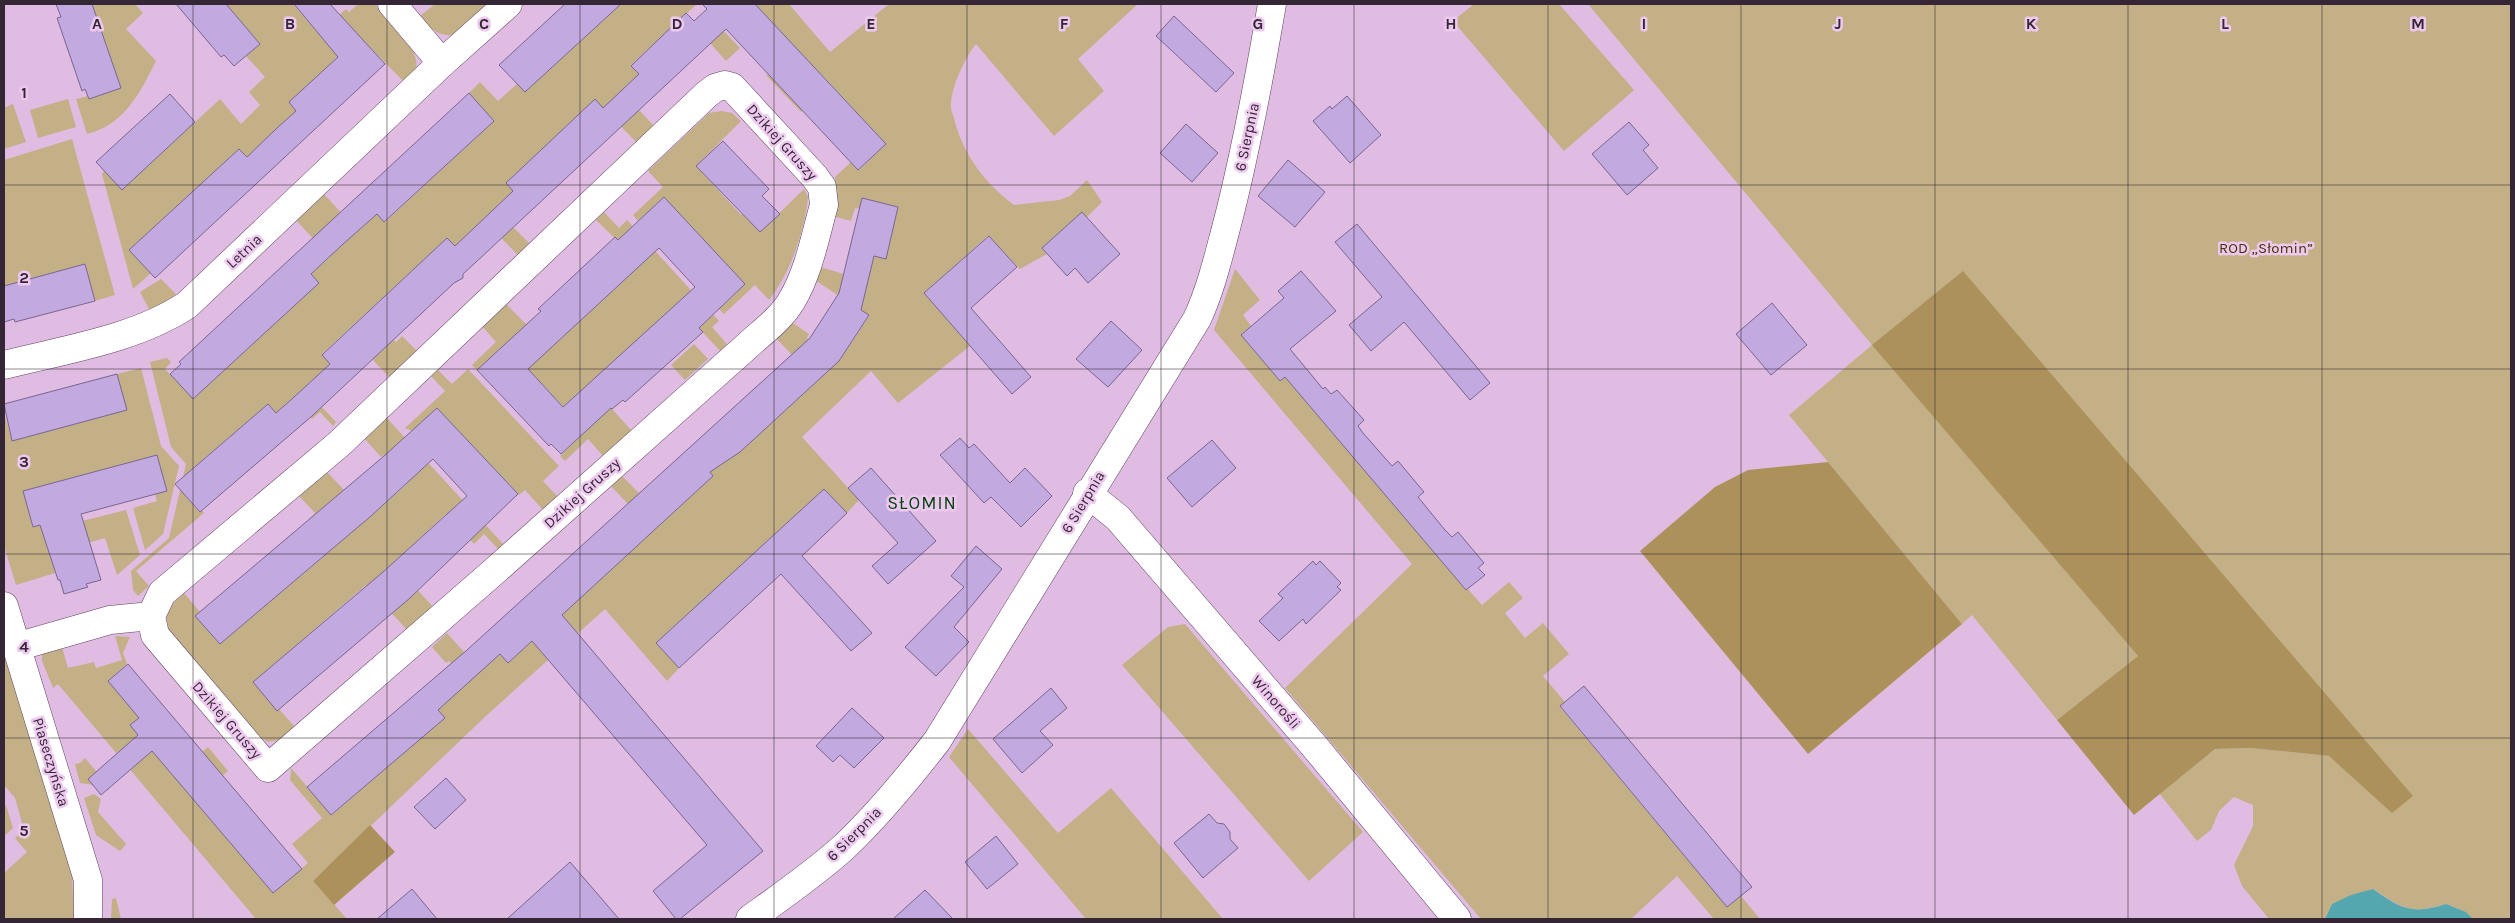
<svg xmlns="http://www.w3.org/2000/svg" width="2515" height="923" viewBox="0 0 2515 923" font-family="Karla,sans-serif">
	<rect width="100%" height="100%" fill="#e0bce2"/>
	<g fill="#c3b087">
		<path d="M 92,4 L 135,4 L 143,13 L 126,29 L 156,61 C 140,93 124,125 87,134 L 76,99 L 88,96 L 89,99 L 121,88 Z"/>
		<path d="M 226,4 L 293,4 L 318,33 L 346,9 L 349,12 L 358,4 L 375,4 C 385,17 425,53 415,70 C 412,74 407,78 404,82 L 360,37 L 289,102 L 296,111 L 247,157 L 239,149 L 130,249 L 151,273 L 133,289 L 102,174 L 104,171 L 122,190 L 220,99 L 241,124 L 260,105 L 249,92 L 265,77 L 246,56 L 260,44 Z"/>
		<path d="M 435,4 L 490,4 L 457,34 C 440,39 430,28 420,16 Z"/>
		<path d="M 621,4 L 697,4 L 631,65 L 639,74 L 621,91 L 655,127 L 638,144 L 595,100 L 506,183 L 514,191 L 495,209 L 530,244 L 519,256 L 501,238 L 455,246 L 447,238 L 322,354 L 330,364 L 304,388 L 336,422 L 333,426 L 320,412 L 312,419 L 295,396 L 276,413 L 268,404 L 194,467 L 202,476 L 183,493 L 199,512 L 202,510 L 204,513 L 136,571 L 149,586 L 138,596 L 133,590 L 131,571 L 169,538 L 186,464 L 171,447 L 150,362 L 167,358 L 171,362 L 165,369 L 193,399 L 319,283 L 311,274 L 330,257 L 296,220 L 324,194 L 358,231 L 377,214 L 385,222 L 494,121 L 469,93 L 480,82 L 498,101 L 517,84 L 525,92 Z"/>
		<path d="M 755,4 L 789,4 L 830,52 L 889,4 L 1138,4 L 1078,59 L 1104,91 L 1054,136 L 976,44 C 965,58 952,85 951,104 C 950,109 954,117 955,122 C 964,156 986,184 1014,205 L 1059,200 L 1070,196 L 1087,180 L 1102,202 L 1087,217 L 1042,248 L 1047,254 L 1020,269 L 988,236 L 924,293 L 970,346 L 898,403 L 871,371 L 802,437 L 859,500 L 847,513 L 824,489 L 657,643 L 679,668 L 667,681 L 605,609 L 488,714 L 313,881 L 347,919 L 256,919 L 58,684 L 53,688 L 42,661 L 42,654 L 62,647 L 68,668 L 94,662 L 96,668 L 122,660 L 115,636 L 130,637 L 123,653 L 127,664 L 111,678 L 139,718 L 131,725 L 174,776 L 208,747 L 228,771 L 194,799 L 273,893 L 308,863 L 292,844 L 322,818 L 290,780 L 291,768 L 332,815 L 444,718 L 437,709 L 467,682 L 449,661 L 446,663 L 432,647 L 447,633 L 481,671 L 500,654 L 508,663 L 653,531 L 610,485 L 621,475 L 639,493 L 648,485 L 674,512 L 713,476 L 705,467 L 741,451 L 817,381 L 774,336 L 790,321 L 809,334 L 807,338 L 840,360 L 869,316 L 815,280 L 820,267 L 868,281 L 874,256 L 886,259 L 898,207 L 862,198 L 860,209 L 855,208 L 851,221 L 832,216 L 836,202 L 835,177 L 851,162 L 859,170 L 886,144 L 820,73 L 801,112 L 766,75 L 804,57 Z"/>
		<path d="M 1474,4 L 1559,4 L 1634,90 L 1564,151 L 1453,21 Z"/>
		<path d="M 1588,4 L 2511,4 L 2511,919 L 2473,919 L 2466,912 L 2446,904 C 2411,915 2401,908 2373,889 L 2332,904 L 2325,919 L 2269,919 L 2242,886 L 2234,865 L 2253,826 L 2253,805 L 2234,797 L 2219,811 L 2211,830 L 2197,841 L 2159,793 L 2215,749 L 2252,748 L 2329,756 L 2349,773 L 2413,796 L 1873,345 L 2138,656 L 2057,720 L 1972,615 L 1962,624 L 1789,415 L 1872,345 Z"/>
		<path d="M 714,21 L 740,48 L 726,61 L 710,43 Z"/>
		<path d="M 68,99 L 76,127 L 38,138 L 30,110 Z"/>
		<path d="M 13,104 L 26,142 L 4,149 L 4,108 Z"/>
		<path d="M 721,111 L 732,113 L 741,121 L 696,166 L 741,215 L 743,213 L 760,232 L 804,189 L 808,197 C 805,230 790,274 769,300 L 755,285 L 724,314 L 719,309 L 745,284 L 663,198 L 638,221 L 633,215 L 663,187 L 648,171 L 709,113 Z"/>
		<path d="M 72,139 L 115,295 L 95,301 L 85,264 L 4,286 L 4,160 Z"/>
		<path d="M 604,212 L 619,228 L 627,220 L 719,321 L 712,327 L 727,344 L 720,351 L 685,313 L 589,384 L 632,431 L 604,457 L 588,439 L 565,461 L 560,456 L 586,431 L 505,344 L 477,370 L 472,365 L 496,342 L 482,326 L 506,304 L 526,324 L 530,321 L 553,346 L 629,275 L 632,255 L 596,220 Z"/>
		<path d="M 1235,269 L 1260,300 L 1243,315 L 1251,326 L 1241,335 L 1280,381 L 1285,376 L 1466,590 L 1468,589 L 1482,605 L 1509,582 L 1523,598 L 1505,613 L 1525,638 L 1543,623 L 1569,654 L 1543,676 L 1565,702 L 1560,707 L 1727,907 L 1741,896 L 1760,919 L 1714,919 L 1677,876 L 1631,919 L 1481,919 L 1285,688 L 1412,564 L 1214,330 Z"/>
		<path d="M 161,279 L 176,294 L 163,305 L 150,311 L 140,292 Z"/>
		<path d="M 402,336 L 417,351 L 389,377 L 373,360 L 374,358 L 393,340 L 396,342 Z"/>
		<path d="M 694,344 L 708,359 L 685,380 L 671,365 Z"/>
		<path d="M 141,368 L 161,446 L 179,466 L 163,534 L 145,550 L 133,508 L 157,501 L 155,494 L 167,491 L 157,455 L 23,491 L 33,527 L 44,524 L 46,530 L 126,510 L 140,555 L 117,575 L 105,538 L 50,554 L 55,573 L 16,585 L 4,546 L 4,412 L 12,441 L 126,410 L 117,374 Z"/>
		<path d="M 437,369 L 452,384 L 468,369 L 559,466 L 543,481 L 557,496 L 543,510 L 525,490 L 519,495 L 437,408 L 412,431 L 405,428 L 445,391 L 430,375 Z"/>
		<path d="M 385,416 L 504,545 L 499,550 L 484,534 L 474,544 L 446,514 L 393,563 L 434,608 L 408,631 L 366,585 L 253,682 L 277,711 L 279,709 L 295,727 L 279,740 L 268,742 L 254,733 L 171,634 C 161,616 171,604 184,593 L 200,612 L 196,616 L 220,644 L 334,548 L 309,519 L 315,513 L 299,496 L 326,471 L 344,490 L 341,492 L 366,520 L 407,484 L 383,455 L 381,457 L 363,437 Z"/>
		<path d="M 1185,624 L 1363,832 L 1309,881 L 1122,665 L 1168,627 Z"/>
		<path d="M 4,649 L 72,873 L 74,919 L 4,919 L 4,873 L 27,852 L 15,838 L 24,830 L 15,798 L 4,785 Z"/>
		<path d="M 968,729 L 1058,833 L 1111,788 L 1223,919 L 1086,919 L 949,757 Z"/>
		<path d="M 85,758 L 110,788 L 107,791 L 100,786 L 80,783 L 75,764 L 80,763 Z"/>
		<path d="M 94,794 L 101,799 L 98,812 L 126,844 L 120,851 L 96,835 L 84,798 Z"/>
		<path d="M 6,805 L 13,828 L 4,836 L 4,807 Z"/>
		<path d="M 116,898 L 121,919 L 111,919 L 112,899 Z"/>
	</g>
	<g fill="#ac925a">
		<path d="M 1963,271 L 2413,796 L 2392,813 L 2329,756 L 2251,748 L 2215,749 L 2134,815 L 2057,720 L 2138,656 L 1872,345 Z"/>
		<path d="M 1828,462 L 1962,624 L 1808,754 L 1640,551 L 1715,487 L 1748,470 Z"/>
		<path d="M 370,825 L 395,852 L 334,905 L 313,881 Z"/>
	</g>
	<path fill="#54a6af" d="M 2373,889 C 2401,909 2412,915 2446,904 L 2466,912 L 2473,919 L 2325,919 L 2332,904 L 2351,895 Z"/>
	<g fill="#c2a9e0" stroke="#78668f" fill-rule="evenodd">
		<path d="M 56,4 L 92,4 L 121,88 L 89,99 L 85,89 L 82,91 L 57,18 L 61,17 Z"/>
		<path d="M 176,4 L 226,4 L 260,44 L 234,66 L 224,55 L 221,57 Z"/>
		<path d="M 294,4 L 330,4 L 385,64 L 155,278 L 129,250 L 239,149 L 247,157 L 277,128 L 296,111 L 289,102 L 338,57 Z"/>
		<path d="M 565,4 L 621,4 L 525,92 L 499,65 Z"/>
		<path d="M 702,4 L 755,4 L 886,144 L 858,170 L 726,29 L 475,263 L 463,274 L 463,278 L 454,283 L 312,416 L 200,512 L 175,484 L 268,404 L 276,413 L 293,398 L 330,364 L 322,355 L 447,238 L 455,246 L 513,191 L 506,183 L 595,99 L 603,108 L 639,74 L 631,66 L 686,13 L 694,21 L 707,9 Z"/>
		<path d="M 1174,16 L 1234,73 L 1216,92 L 1156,36 Z"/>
		<path d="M 469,93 L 494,121 L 384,222 L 377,214 L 342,245 L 311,274 L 319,283 L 193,399 L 170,374 L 181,364 L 179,362 Z"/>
		<path d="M 170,94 L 195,122 L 122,190 L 96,162 Z"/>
		<path d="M 1347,96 L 1381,135 L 1350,163 L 1313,121 L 1330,106 L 1332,109 Z"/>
		<path d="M 1629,122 L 1649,145 L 1643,150 L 1658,168 L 1627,195 L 1592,154 Z"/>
		<path d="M 1186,124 L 1218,153 L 1192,182 L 1160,153 Z"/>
		<path d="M 723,141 L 769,189 L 762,196 L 780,214 L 760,232 L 696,166 Z"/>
		<path d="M 1288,160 L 1325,192 L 1295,227 L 1258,196 Z"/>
		<path d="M 664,197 L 745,284 L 699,328 L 703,332 L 625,402 L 623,400 L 612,409 L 611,408 L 561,454 L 551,444 L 549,446 L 477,370 L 541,311 L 538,309 L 615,237 L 618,240 ZM 659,248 L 695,287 L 563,407 L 528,369 Z"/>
		<path d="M 862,198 L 898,207 L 886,259 L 874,256 L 861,310 L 869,315 L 839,361 L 740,452 L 710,472 L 713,476 L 562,615 L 763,851 L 680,919 L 676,919 L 653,891 L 707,845 L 532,641 L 508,663 L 500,654 L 438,710 L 445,718 L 331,815 L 307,787 L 467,650 L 810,338 L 839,293 Z"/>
		<path d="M 1082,212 L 1120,254 L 1088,283 L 1075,268 L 1067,276 L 1042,248 Z"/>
		<path d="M 1357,224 L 1490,383 L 1470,400 L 1404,322 L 1371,351 L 1349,325 L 1382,297 L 1335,242 Z"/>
		<path d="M 989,236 L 1017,267 L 971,308 L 1031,377 L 1012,394 L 924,293 Z"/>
		<path d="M 85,264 L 95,301 L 15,322 L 14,319 L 4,322 L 4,286 Z"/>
		<path d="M 1301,271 L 1336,311 L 1290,349 L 1323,389 L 1325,387 L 1331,394 L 1337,390 L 1364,420 L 1358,426 L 1363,433 L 1392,466 L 1398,461 L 1424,492 L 1418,497 L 1445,530 L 1452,537 L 1458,532 L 1484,563 L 1478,568 L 1485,575 L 1466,590 L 1285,377 L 1280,381 L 1241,335 L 1284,298 L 1278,291 Z"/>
		<path d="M 1772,303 L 1807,345 L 1771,375 L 1736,334 Z"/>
		<path d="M 1111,321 L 1142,350 L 1108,387 L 1076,359 Z"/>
		<path d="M 117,374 L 127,410 L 12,441 L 4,404 Z"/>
		<path d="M 437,408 L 518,494 L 410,598 L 277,711 L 253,682 L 383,572 L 467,496 L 433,459 L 371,516 L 220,644 L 195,616 L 384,456 Z"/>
		<path d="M 960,438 L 969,448 L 974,444 L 1010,483 L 1025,468 L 1052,496 L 1021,527 L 991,497 L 984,503 L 940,455 Z"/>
		<path d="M 1212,440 L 1236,468 L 1192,507 L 1167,478 Z"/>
		<path d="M 157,455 L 167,491 L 81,514 L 101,580 L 86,584 L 88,587 L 64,594 L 60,580 L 58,580 L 40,525 L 33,527 L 23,491 Z"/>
		<path d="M 871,468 L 936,541 L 888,584 L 872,566 L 898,543 L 848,488 Z"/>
		<path d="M 824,489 L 847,513 L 802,556 L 872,633 L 851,651 L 781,574 L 679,668 L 656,643 Z"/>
		<path d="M 976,546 L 1002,569 L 954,627 L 969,642 L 936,676 L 905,647 L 964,587 L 951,576 Z"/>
		<path d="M 1313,561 L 1316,565 L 1320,561 L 1341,583 L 1337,587 L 1341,590 L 1306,624 L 1303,619 L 1279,641 L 1259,621 L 1283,598 L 1278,594 Z"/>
		<path d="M 128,664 L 302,869 L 273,893 L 152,751 L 101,795 L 88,779 L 138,735 L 130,725 L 139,718 L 108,681 Z"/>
		<path d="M 1584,686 L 1752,887 L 1727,907 L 1560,706 Z"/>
		<path d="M 1051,688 L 1067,708 L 1040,731 L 1053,745 L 1022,773 L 993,739 Z"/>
		<path d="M 852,708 L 884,738 L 854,768 L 840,755 L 833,762 L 816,746 Z"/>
		<path d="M 446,778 L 466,800 L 435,829 L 414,807 Z"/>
		<path d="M 1209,814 L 1217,823 L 1224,824 L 1230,832 L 1230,839 L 1238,848 L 1203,878 L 1174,843 Z"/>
		<path d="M 996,836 L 1018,864 L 987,889 L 965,862 Z"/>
		<path d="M 570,862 L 619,919 L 507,919 Z"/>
		<path d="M 412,889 L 437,919 L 377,919 Z"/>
		<path d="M 925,890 L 953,919 L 893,919 Z"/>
	</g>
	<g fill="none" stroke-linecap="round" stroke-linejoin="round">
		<g stroke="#604262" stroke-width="29">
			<g id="minor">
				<path d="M 392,4 L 442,63"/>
				<path d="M 725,85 L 732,87 L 814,176 L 822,187 L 824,205 C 815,237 809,271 792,300 C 781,319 762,332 746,347 L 490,575 L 268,768 L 155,635 L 151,616 L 162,593 L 339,444 L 707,94 L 715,88 Z"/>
				<path d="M 4,365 C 63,350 136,339 187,305 L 442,63 L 508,4"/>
				<path d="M 1087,493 L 1118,518 L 1315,747 L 1457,919"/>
				<path d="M 4,606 L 88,880 L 88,919"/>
				<path d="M 16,647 L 110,620 L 151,616"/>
				<path d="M 750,919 C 782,896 814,874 844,847 C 878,815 909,777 937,741 L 1197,319 C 1210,291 1217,262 1225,232 C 1245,157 1259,80 1272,4"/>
			</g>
		</g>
		<use href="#minor" stroke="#fff" stroke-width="28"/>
	</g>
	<path fill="none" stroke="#342634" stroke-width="1" stroke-opacity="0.55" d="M 193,4 L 193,919M 387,4 L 387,919M 580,4 L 580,919M 774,4 L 774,919M 967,4 L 967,919M 1161,4 L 1161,919M 1354,4 L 1354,919M 1548,4 L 1548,919M 1741,4 L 1741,919M 1935,4 L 1935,919M 2128,4 L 2128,919M 2322,4 L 2322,919M 4,185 L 2511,185M 4,369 L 2511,369M 4,554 L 2511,554M 4,738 L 2511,738"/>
	<g text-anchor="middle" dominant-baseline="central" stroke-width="5" stroke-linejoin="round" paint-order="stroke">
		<g font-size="15" fill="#342634" stroke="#eec9ef">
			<text transform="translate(1247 137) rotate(-78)">6 Sierpnia</text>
			<text transform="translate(782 142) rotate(48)">Dzikiej Gruszy</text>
			<text transform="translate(244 251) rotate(-43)">Letnia</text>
			<text transform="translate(582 493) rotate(-42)">Dzikiej Gruszy</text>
			<text transform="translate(1083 502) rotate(-59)">6 Sierpnia</text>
			<text transform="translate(1276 702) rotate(49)">Winorośli</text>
			<text transform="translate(227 720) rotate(49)">Dzikiej Gruszy</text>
			<text transform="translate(51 762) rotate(73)">Piaseczyńska</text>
			<text transform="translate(854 834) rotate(-45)">6 Sierpnia</text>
		</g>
		<g font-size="15" fill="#463302" stroke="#eec9ef">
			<text x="2266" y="248">ROD „Słomin”</text>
		</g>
		<g font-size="18" letter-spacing="1" fill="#04420e" stroke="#eec9ef">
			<text x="922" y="503">SŁOMIN</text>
		</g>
	</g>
	<g font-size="16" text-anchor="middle" font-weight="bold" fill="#342634" stroke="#eec9ef" stroke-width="5" stroke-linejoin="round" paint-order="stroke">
		<text x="97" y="29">A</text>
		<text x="290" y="29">B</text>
		<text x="484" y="29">C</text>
		<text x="677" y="29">D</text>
		<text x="871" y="29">E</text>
		<text x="1064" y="29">F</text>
		<text x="1258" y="29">G</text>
		<text x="1451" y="29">H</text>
		<text x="1644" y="29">I</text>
		<text x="1838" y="29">J</text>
		<text x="2031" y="29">K</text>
		<text x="2225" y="29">L</text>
		<text x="2418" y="29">M</text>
		<text x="24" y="98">1</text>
		<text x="24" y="283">2</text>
		<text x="24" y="467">3</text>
		<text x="24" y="652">4</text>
		<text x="24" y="836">5</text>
	</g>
	<rect width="2515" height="923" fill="none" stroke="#342634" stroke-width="10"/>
</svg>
